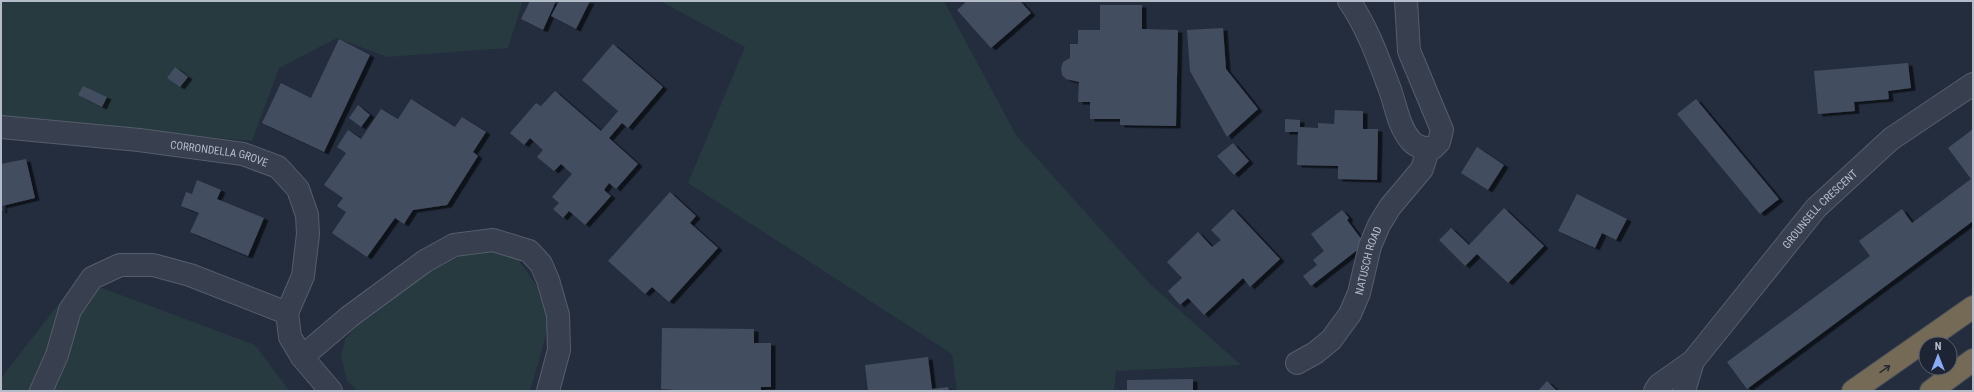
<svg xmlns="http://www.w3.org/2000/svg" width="1974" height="392" viewBox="0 0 1974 392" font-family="'Roboto Condensed',sans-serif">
	<defs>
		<filter id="shadow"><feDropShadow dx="4.5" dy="2.5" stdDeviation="0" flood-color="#0009"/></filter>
	</defs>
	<rect width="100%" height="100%" fill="#242d3e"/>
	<g fill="#263a3f">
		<path d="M 1,1 L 523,1 L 508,48 L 387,57 L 337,38 L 279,68 L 252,141 L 1,118 Z"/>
		<path d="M 660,1 L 944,1 L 1016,135 L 1150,284 L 1241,365 L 1116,371 L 1114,391 L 957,391 L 952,354 L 688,183 L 745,47 Z"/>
		<path d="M 493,251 L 517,258 L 542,293 L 550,321 L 530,391 L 358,391 L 347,381 L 341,356 L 345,339 L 355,328 L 376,313 L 431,270 L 456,258 L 471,253 Z"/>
		<path d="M 78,279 L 255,345 L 288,389 L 287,391 L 1,391 L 1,378 Z"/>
	</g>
	<g fill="#434d60" filter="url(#shadow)">
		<path d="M 530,1 L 556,1 L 543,30 L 521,19 Z"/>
		<path d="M 559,1 L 590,1 L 576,29 L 551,16 Z"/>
		<path d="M 963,1 L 1020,1 L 1031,13 L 991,48 L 957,10 L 965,3 Z"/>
		<path d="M 1100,5 L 1142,5 L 1142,29 L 1178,30 L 1176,126 L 1120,125 L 1120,119 L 1090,119 L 1090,102 L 1078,102 L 1079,82 L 1066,79 L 1062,75 L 1061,68 L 1063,62 L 1070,58 L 1070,44 L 1078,44 L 1078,30 L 1100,30 Z"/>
		<path d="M 1223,28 L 1226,69 L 1258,109 L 1227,137 L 1190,71 L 1187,30 Z"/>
		<path d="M 339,39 L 370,55 L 324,152 L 262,123 L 281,83 L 311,98 Z"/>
		<path d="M 613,44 L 663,87 L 628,128 L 622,123 L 609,138 L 638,164 L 616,189 L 609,183 L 604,190 L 611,196 L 585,225 L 569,211 L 563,218 L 553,209 L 559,203 L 552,197 L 572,174 L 561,164 L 554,171 L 537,157 L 543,150 L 530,138 L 524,145 L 510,133 L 536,103 L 541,106 L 555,91 L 601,131 L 618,111 L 582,80 Z"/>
		<path d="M 1908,63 L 1911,88 L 1888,91 L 1889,99 L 1854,102 L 1855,111 L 1818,114 L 1814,71 Z"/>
		<path d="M 175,67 L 188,77 L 180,87 L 167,78 Z"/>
		<path d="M 83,86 L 107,97 L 102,107 L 78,95 Z"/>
		<path d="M 411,99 L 455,127 L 462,117 L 486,132 L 473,152 L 478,156 L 447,205 L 413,210 L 404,224 L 395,218 L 367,257 L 332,233 L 346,212 L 337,206 L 343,198 L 324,185 L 346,153 L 337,147 L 348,130 L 361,139 L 381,109 L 398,119 Z"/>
		<path d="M 1696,99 L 1779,199 L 1760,214 L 1677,114 Z"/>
		<path d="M 358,105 L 370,115 L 361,127 L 349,118 Z"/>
		<path d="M 1335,110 L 1363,111 L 1363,129 L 1378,129 L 1377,180 L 1338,179 L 1338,166 L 1297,165 L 1298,132 L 1285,132 L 1285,119 L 1300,120 L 1300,127 L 1318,128 L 1318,123 L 1334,124 Z"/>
		<path d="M 1973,129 L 1973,221 L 1747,389 L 1727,362 L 1870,256 L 1859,241 L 1902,209 L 1912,223 L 1971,179 L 1948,148 Z"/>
		<path d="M 1233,143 L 1249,161 L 1234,175 L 1217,156 Z"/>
		<path d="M 1477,147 L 1504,165 L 1488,190 L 1461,173 Z"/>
		<path d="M 26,159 L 35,198 L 2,206 L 3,210 L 1,211 L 1,164 Z"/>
		<path d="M 197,180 L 221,190 L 217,199 L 264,218 L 248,256 L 190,232 L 199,213 L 181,206 L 186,192 L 192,194 Z"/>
		<path d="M 670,192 L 696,216 L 690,223 L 718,248 L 669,302 L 652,287 L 645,294 L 608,261 Z"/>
		<path d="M 1577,194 L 1627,219 L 1616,240 L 1602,233 L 1595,248 L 1558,231 Z"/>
		<path d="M 1504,208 L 1544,246 L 1508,283 L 1477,254 L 1465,266 L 1439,240 L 1451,228 L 1469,245 Z"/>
		<path d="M 1233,209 L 1280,259 L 1250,287 L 1243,278 L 1204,315 L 1188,298 L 1180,305 L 1168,291 L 1182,278 L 1167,262 L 1198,232 L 1212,247 L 1221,240 L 1211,230 Z"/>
		<path d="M 1342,210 L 1349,218 L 1347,220 L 1365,244 L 1311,286 L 1303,276 L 1317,265 L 1313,260 L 1324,251 L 1311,234 Z"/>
		<path d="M 662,328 L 754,329 L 754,343 L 771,343 L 771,387 L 761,387 L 761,391 L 688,391 L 661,389 Z"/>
		<path d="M 928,357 L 932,389 L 948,387 L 949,391 L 868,391 L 865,365 Z"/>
		<path d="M 1193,379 L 1193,391 L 1127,391 L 1127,380 Z"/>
		<path d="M 1547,381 L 1557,391 L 1538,391 Z"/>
	</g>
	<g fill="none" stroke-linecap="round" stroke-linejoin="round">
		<g stroke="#565d6c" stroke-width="24">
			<g id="minor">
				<path d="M 1349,1 C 1367,27 1378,58 1389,87 C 1396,105 1398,126 1411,141 C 1418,148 1424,148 1433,148 L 1439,142 L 1442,130 L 1409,51 L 1406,1"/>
				<path id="s1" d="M 1,127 L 139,140 L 243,154 L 278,167 L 298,189 L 307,215 L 308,234 L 303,276 L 287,313"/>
				<path d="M 302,357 L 349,317 L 425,261 L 454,245 L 493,240 L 529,251 L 541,264 L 548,280 L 558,315 L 559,350 L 548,391"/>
				<path id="s2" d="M 1297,363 L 1315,353 L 1331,340 L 1350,314 L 1359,293 L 1370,246 L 1379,225 L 1390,207 L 1422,169 L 1427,153 L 1426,148"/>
				<path d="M 41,391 L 57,355 L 70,310 L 92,278 L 120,265 L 153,265 L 190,275 L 287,313 L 290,337 L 302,357 L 331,391"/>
				<path id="s3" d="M 1655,391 L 1659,385 L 1693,361 L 1816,208 L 1891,139 L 1973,84"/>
				<path d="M 1684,391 L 1693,361"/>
			</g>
		</g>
		<g stroke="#434a59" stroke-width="24">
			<g id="highway">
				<path d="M 1853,391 L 1973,307"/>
				<path d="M 1931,391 L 1973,360"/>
			</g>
		</g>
		<use href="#minor" stroke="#383f4e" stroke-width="22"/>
		<use href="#highway" stroke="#746a55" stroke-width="22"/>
	</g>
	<defs><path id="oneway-shaft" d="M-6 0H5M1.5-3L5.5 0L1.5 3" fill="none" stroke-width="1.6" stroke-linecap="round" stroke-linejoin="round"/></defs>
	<use stroke="#262b36" href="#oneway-shaft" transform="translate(1885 369) rotate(-35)"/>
	<g text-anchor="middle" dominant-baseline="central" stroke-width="4" stroke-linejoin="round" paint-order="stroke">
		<g font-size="11" fill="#b4bbc9" stroke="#1d2433">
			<text stroke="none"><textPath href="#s1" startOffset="220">CORRONDELLA GROVE</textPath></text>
			<text stroke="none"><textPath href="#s3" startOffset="247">GROUNSELL CRESCENT</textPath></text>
			<text stroke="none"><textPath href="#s2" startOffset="130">NATUSCH ROAD</textPath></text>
		</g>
	</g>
	<rect width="1974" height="392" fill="none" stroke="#b4bbc9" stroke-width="4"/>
	<g transform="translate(1938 356)"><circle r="19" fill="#1d2433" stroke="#59606f"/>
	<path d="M0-3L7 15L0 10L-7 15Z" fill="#8aacf8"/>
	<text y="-6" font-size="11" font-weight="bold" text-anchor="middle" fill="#b4bbc9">N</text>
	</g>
</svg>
